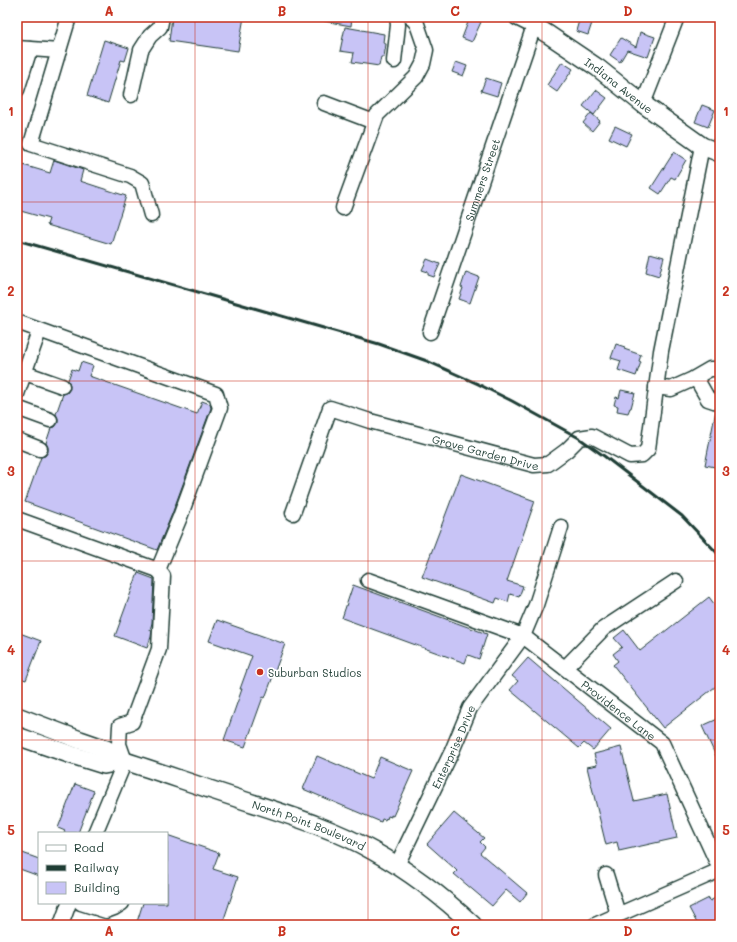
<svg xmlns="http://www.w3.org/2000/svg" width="737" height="942" viewBox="0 0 737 942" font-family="Mali,sans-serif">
	<rect width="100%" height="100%" fill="#fff"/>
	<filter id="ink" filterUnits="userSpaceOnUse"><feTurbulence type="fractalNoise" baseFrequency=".025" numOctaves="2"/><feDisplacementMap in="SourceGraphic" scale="8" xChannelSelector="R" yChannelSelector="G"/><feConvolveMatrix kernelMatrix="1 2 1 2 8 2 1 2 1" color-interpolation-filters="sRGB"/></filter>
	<g filter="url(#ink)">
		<g fill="#c8c4f6" stroke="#1f3d34">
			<path d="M 172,17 L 244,17 L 238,51 L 169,41 Z"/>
			<path d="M 324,17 L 352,17 L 351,26 L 324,21 Z"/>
			<path d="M 470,17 L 481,22 L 472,42 L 462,38 Z"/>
			<path d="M 580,17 L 594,17 L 588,35 L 576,31 Z"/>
			<path d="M 345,27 L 384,34 L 383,43 L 386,44 L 384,57 L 381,57 L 379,66 L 352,62 L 354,53 L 340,51 Z"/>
			<path d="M 640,32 L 655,37 L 648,57 L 627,50 L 620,62 L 610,55 L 621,38 L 636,47 Z"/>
			<path d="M 104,40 L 129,48 L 125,61 L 121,60 L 108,103 L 87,96 Z"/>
			<path d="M 456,62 L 467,66 L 463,76 L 452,72 Z"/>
			<path d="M 562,62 L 573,69 L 557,92 L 547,85 Z"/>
			<path d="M 486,78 L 501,83 L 497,96 L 481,91 Z"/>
			<path d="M 596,90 L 607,98 L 594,115 L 583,106 Z"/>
			<path d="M 702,105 L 715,110 L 708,127 L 695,122 Z"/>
			<path d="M 591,113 L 600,121 L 592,131 L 583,123 Z"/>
			<path d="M 615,126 L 632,134 L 626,146 L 609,138 Z"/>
			<path d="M 674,152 L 686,160 L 675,179 L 671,177 L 660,194 L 651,188 Z"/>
			<path d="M 54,160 L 83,170 L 80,181 L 126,196 L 111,244 L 47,225 L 49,219 L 17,210 L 17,185 L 23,165 L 50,173 Z"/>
			<path d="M 650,253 L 664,257 L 659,276 L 646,272 Z"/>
			<path d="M 427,259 L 440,264 L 434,277 L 428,275 L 428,272 L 422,270 Z"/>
			<path d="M 466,272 L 479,277 L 470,303 L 459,299 L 463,288 L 461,287 Z"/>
			<path d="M 616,344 L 625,347 L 624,349 L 641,355 L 639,361 L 641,362 L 636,376 L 618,370 L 621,361 L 611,358 Z"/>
			<path d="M 81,362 L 93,366 L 89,376 L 197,414 L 202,401 L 210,404 L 211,408 L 172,514 L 157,550 L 25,502 L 41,457 L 45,456 L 48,452 L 48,447 L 46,443 L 51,428 L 55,427 L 58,423 L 58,418 L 56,414 L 63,394 L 67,393 L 70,389 L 70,385 L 68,380 L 72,369 L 78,371 Z"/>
			<path d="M 621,390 L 635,393 L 631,408 L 630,408 L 628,413 L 617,411 L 618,406 L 614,405 L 616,397 L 619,398 Z"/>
			<path d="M 716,410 L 720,410 L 720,468 L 705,465 Z"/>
			<path d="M 461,474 L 535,501 L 507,581 L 523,586 L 519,597 L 510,594 L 508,602 L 497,598 L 495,603 L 422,577 Z"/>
			<path d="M 138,573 L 154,579 L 152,623 L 150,630 L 152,630 L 151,637 L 147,648 L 115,636 Z"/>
			<path d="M 353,585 L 487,634 L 479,659 L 468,655 L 465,663 L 342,618 Z"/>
			<path d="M 709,597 L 720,612 L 720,683 L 663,728 L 613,665 L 618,661 L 613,654 L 622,647 L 614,638 L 624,630 L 640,651 Z"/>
			<path d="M 217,620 L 285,644 L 265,698 L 263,697 L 245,747 L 224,740 L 242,689 L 240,689 L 252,656 L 209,641 Z"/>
			<path d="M 17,632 L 41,641 L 26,680 L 17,677 Z"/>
			<path d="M 528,658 L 611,729 L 593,750 L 584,743 L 579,748 L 510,690 L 518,681 L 512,676 Z"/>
			<path d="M 720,718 L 720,765 L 702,726 Z"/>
			<path d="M 621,747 L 634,801 L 667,794 L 677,838 L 619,851 L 617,842 L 606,845 L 587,767 L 597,765 L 594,754 Z"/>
			<path d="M 317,756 L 371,779 L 380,757 L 413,771 L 393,816 L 391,815 L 391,817 L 388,816 L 387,819 L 386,818 L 385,820 L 382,819 L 381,822 L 303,789 Z"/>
			<path d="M 75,784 L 94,791 L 78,833 L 64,833 L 65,831 L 58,828 Z"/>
			<path d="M 454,813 L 484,838 L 480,842 L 485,847 L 480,853 L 527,893 L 520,902 L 506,890 L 492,906 L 454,874 L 457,871 L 454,868 L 427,844 Z"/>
			<path d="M 167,835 L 219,853 L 213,869 L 238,877 L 222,925 L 136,925 L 143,903 L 167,903 Z"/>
			<path d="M 17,851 L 39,859 L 39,876 L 17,868 Z"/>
			<path d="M 717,897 L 720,903 L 720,925 L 698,925 L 689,908 L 709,898 L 710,901 Z"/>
		</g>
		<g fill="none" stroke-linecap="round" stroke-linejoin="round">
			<g stroke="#1f3d34" stroke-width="17">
				<g id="minor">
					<path d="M 69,17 L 31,144 L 130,176 L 142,183 L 151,215"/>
					<path d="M 17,48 L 59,51"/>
					<path d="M 394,61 L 398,25 L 397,17"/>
					<path d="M 17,90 L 30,49"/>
					<path d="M 131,95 L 141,50 L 150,36 L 160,27 L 162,17"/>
					<path d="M 324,103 L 374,122"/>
					<path d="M 643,104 L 677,17"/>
					<path d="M 343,208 L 377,115 L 416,77 L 423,64 L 426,50 L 417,24 L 411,17"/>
					<path d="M 17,322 L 216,394 L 220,408 L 180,517 L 158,570 L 17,519"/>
					<path id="s1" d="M 430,332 L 534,26"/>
					<path d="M 25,373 L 62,386"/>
					<path d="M 696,378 L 708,399 L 714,401 L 720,402"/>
					<path d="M 656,387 L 671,389 L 691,380 L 710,369 L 720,369"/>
					<path d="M 17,394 L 39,331"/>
					<path d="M 17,408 L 50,420"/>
					<path d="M 17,440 L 40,449"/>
					<path id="s2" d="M 293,513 L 330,408 L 370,421 L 534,465 L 548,464 L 567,450 L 579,438 L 592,436 L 630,456 L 642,455 L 648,449 L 661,351 L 702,146"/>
					<path id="s3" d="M 368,580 L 523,636 L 662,743 L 720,869"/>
					<path d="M 565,668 L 603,629 L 676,581"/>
					<path d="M 95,833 L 125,761 L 119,744 L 120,726 L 132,722 L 159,649 L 163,576 L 158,570"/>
					<path id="s4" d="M 397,865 L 452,751 L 470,708 L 523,636 L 536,605 L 561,527"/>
					<path d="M 606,875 L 618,914"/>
					<path d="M 81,903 L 106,911 L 114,908 L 122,903"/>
					<path d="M 61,925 L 69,903"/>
					<path d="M 595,925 L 720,870"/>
				</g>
			</g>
			<g stroke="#1f3d34" stroke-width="20">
				<g id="major">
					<path id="s5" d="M 518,17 L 530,23 L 549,35 L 598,68 L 643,104 L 702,146 L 720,153"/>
					<path id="s6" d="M 17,716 L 80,740 L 106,749 L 125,761 C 168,775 211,790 255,804 C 295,817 336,830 373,851 C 409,871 443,897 473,925"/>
					<path d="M 17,736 L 72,755 L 104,765 L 125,761"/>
				</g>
			</g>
			<use href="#minor" stroke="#fff" stroke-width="14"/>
			<use href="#major" stroke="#fff" stroke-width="17"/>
			<path stroke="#1f3d34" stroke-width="3" d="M 17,240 L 379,344 L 427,361 L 478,384 L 512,401 L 579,438 L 604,456 L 682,516 L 720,556"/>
		</g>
	</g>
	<path fill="none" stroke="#c8321e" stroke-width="1" stroke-opacity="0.55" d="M 195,17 L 195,925M 368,17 L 368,925M 542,17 L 542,925M 17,202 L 720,202M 17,381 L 720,381M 17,561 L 720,561M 17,740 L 720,740"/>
	<circle fill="#c8321e" stroke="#fff" stroke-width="1.5" cx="260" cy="672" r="4"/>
	<g text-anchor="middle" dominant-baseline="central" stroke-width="3.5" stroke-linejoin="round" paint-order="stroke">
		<g font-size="11" fill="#1f3d34" stroke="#fff">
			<text stroke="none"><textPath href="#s5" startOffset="122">Indiana Avenue</textPath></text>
			<text stroke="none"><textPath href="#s1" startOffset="161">Summers Street</textPath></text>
			<text stroke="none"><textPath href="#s2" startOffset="273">Grove Garden Drive</textPath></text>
			<text stroke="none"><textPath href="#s3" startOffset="286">Providence Lane</textPath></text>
			<text stroke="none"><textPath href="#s4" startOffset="131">Enterprise Drive</textPath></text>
			<text stroke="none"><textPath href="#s6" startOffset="312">North Point Boulevard</textPath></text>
		</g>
		<g font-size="11" fill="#1f3d34" stroke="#fff" text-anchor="start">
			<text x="268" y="672">Suburban Studios</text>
		</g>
	</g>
	<rect width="737" height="942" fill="none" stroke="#fff" stroke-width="44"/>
	<rect x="38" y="832" width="130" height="72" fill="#ffffff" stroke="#a5b1ae"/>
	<rect x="46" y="845" width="20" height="6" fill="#ffffff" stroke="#a5b1ae"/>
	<text x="74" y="852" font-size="12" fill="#1f3d34">Road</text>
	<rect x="46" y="865" width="20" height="6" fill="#1f3d34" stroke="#a5b1ae"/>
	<text x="74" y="872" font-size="12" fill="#1f3d34">Railway</text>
	<rect x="46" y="882" width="20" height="12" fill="#c8c4f6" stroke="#a5b1ae"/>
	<text x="74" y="892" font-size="12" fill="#1f3d34">Building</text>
	<rect x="22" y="22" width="693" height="898" fill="none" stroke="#c8321e" stroke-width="1.5"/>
	<g font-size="13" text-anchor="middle" font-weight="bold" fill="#c8321e">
		<text x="109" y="16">A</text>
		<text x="282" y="16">B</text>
		<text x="455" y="16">C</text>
		<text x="628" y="16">D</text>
		<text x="11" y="116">1</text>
		<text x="726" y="116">1</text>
		<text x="11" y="296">2</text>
		<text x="726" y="296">2</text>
		<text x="11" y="476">3</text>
		<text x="726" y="476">3</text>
		<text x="11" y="655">4</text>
		<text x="726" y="655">4</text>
		<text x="11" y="835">5</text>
		<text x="726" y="835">5</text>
		<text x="109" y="936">A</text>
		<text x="282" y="936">B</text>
		<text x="455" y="936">C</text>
		<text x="628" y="936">D</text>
	</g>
</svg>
